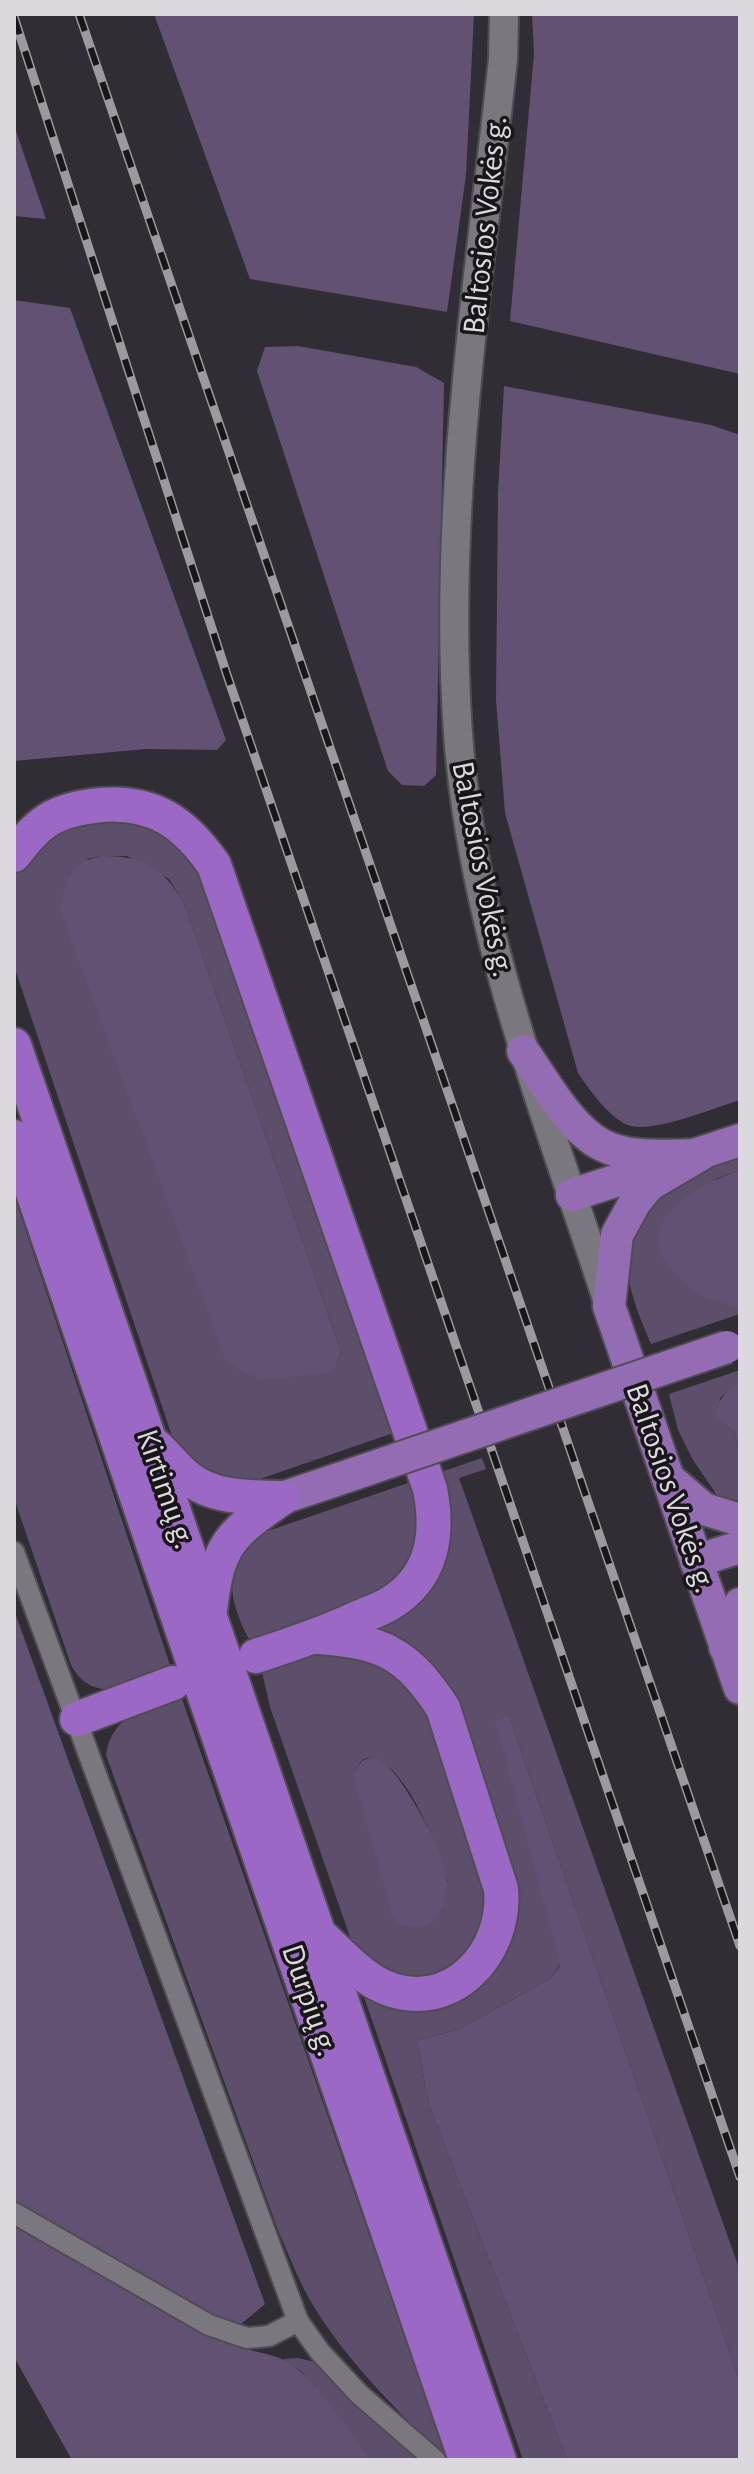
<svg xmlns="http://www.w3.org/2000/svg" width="754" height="2474" viewBox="0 0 754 2474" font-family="'Alegreya Sans',sans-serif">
	<rect width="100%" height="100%" fill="#312d34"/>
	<g fill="#5d4e6b" fill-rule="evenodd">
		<path d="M 125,814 L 195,851 L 399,1431 L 237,1487 L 210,1480 L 174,1442 L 14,966 L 14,876 L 18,867 L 61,826 ZM 102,856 L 127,856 L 169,879 L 184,903 L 341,1351 L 337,1364 L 87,859 Z"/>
		<path d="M 740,1154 L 740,1170 L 716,1179 L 696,1293 L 740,1309 L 740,1314 L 651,1344 C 640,1318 628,1291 627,1262 C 624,1203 694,1171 740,1154 Z"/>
		<path d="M 14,1195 L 173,1674 C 138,1684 93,1707 71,1665 L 14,1498 Z"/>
		<path d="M 740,1370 L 740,1382 L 720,1398 L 717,1419 L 734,1432 L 740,1450 L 740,1509 L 721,1501 L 693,1460 L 678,1430 L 669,1394 Z"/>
		<path d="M 482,1458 L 486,1469 L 459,1478 L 740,2271 L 740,2382 L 509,1716 L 496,1720 L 560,1965 L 550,1979 L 459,2029 L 417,2041 L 429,2105 L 567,2460 L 523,2460 L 361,1988 L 392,1998 L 501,1954 L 446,1695 L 375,1633 L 373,1627 L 395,1616 L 438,1473 Z"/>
		<path d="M 417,1480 L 426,1530 L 398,1585 L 252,1644 C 236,1618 223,1580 239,1551 C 242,1546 249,1540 253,1536 Z"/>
		<path d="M 322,1650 L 372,1652 L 428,1703 L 490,1881 L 474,1957 L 416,1985 L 362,1958 L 350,1937 L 270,1707 L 262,1672 ZM 373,1757 C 380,1762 389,1766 394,1772 C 421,1802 435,1845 448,1882 L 355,1770 L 363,1759 Z"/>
		<path d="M 182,1699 L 445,2452 L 436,2450 C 392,2404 346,2360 313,2305 C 299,2283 290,2257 279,2233 L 106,1755 C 108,1739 115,1727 128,1718 Z"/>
		<path d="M 298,2358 L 318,2363 L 419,2460 L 369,2460 L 302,2372 L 283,2359 Z"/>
	</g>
	<g fill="#625173">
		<path d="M 154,14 L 474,14 L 466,175 L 447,312 L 250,279 Z"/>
		<path d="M 532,14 L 740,14 L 740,374 L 510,321 L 534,54 Z"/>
		<path d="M 14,125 L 46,219 L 14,216 Z"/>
		<path d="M 14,300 L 70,308 L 226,740 L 217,750 L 146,749 L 14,761 Z"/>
		<path d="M 298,346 L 416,367 L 444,383 L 436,775 L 424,786 L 402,785 L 388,771 L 257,371 L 265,347 Z"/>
		<path d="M 504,386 L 711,425 L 740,435 L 740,1100 C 713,1108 657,1132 631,1126 C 611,1121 589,1089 578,1073 L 505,813 L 496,700 L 498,493 Z"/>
		<path d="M 102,856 C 145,856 162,867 184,903 L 341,1351 L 337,1364 L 329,1373 L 269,1379 L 245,1374 L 225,1359 L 60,910 C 65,878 69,863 102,856 Z"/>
		<path d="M 740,1170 L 740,1309 C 726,1304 711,1300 698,1294 C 688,1288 678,1277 671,1268 C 668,1263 662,1258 660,1253 C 645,1210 710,1181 740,1170 Z"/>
		<path d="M 740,1382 L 740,1450 L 734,1432 L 717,1419 C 715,1400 726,1392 740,1382 Z"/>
		<path d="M 14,1610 L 265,2304 L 241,2324 L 233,2343 C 250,2353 269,2352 286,2361 C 312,2375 353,2434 369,2460 L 72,2460 L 14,2357 Z"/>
		<path d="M 509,1716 L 740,2382 L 740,2460 L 567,2460 L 429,2105 L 417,2041 L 459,2029 L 550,1979 L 560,1966 L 495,1720 Z"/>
		<path d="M 373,1757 C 381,1761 388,1765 393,1772 C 410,1791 448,1859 447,1884 C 447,1898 442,1915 430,1923 C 422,1929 409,1926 400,1925 L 392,1915 L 354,1780 L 355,1770 L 363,1760 Z"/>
	</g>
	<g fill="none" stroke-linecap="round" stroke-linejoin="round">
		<g stroke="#4f4c52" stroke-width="24">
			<g id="minor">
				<path d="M 14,1552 L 298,2321 L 320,2352 L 359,2394 L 435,2460"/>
				<path d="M 14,2213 L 209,2325 L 247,2338 L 269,2336 L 298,2321"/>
			</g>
		</g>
		<g stroke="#4f4c52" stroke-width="32">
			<path id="secondary" d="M 504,14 L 503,59 C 479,283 442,508 458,733 C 472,931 548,1119 609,1305"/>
		</g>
		<g stroke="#4f4c52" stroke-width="36">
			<g id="primary">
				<path d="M 523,1051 C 544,1081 570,1129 602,1145 C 631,1160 669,1155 700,1155"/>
				<path d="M 700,1155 L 649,1185 L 635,1202 L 617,1235 L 609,1306 L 740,1688"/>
				<path d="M 572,1195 L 740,1140"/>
				<path d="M 668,1478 L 704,1509 L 740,1520"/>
				<path d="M 282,1498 L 327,1483"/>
				<path d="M 696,1561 L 740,1547"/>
				<path d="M 725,1647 L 740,1604"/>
			</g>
		</g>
		<g stroke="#4f4c52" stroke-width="38">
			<g id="trunk">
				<path d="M 14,855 C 24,842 34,829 48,820 C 64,810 82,807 101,805 C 154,801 185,823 214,865 L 430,1489 C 439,1534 433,1578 389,1604 C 379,1610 366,1614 355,1619 C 323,1634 290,1645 256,1656"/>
				<path d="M 14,1045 L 499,2460"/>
				<path d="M 14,1137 L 466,2460"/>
				<path d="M 156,1446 C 167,1456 177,1469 188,1478 C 215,1499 250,1497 282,1498"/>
				<path d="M 210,1610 C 218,1544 229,1535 282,1498"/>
				<path d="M 319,1637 C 383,1642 407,1653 443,1708 L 501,1889 C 507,1953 451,2015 384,1987 C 361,1977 341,1954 322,1937"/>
				<path d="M 77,1719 L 173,1683"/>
			</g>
		</g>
		<use href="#minor" stroke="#7b777f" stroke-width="20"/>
		<use href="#secondary" stroke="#7b777f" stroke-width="28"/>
		<use href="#primary" stroke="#946cb4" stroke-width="32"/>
		<use href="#trunk" stroke="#9c68c6" stroke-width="34"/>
		<g stroke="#9c9a9f" stroke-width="9">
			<g id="rail">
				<path d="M 79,14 L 740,1946"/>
				<path d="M 14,17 L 227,675 L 740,2177"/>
			</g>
		</g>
		<use href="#rail" stroke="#181619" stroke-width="6" stroke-dasharray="18" stroke-linecap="butt"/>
		<g stroke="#4f4c52" stroke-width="36" stroke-linecap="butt">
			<path id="primary-bridge" d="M 327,1483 L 727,1347"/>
		</g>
		<use href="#primary-bridge" stroke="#946cb4" stroke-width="32"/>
	</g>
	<g text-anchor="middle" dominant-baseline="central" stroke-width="7" stroke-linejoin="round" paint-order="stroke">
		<g font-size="32" fill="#dbd9dd" stroke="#181619">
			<text transform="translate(485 225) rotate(-84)">Baltosios Vokės g.</text>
			<text transform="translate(483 869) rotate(79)">Baltosios Vokės g.</text>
			<text transform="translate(671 1488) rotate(71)">Baltosios Vokės g.</text>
			<text transform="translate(166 1489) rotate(71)">Kirtimų g.</text>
			<text transform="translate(310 2000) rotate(71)">Durpių g.</text>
		</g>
	</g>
	<rect width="754" height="2474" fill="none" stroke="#dbd9dd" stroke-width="32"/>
</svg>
